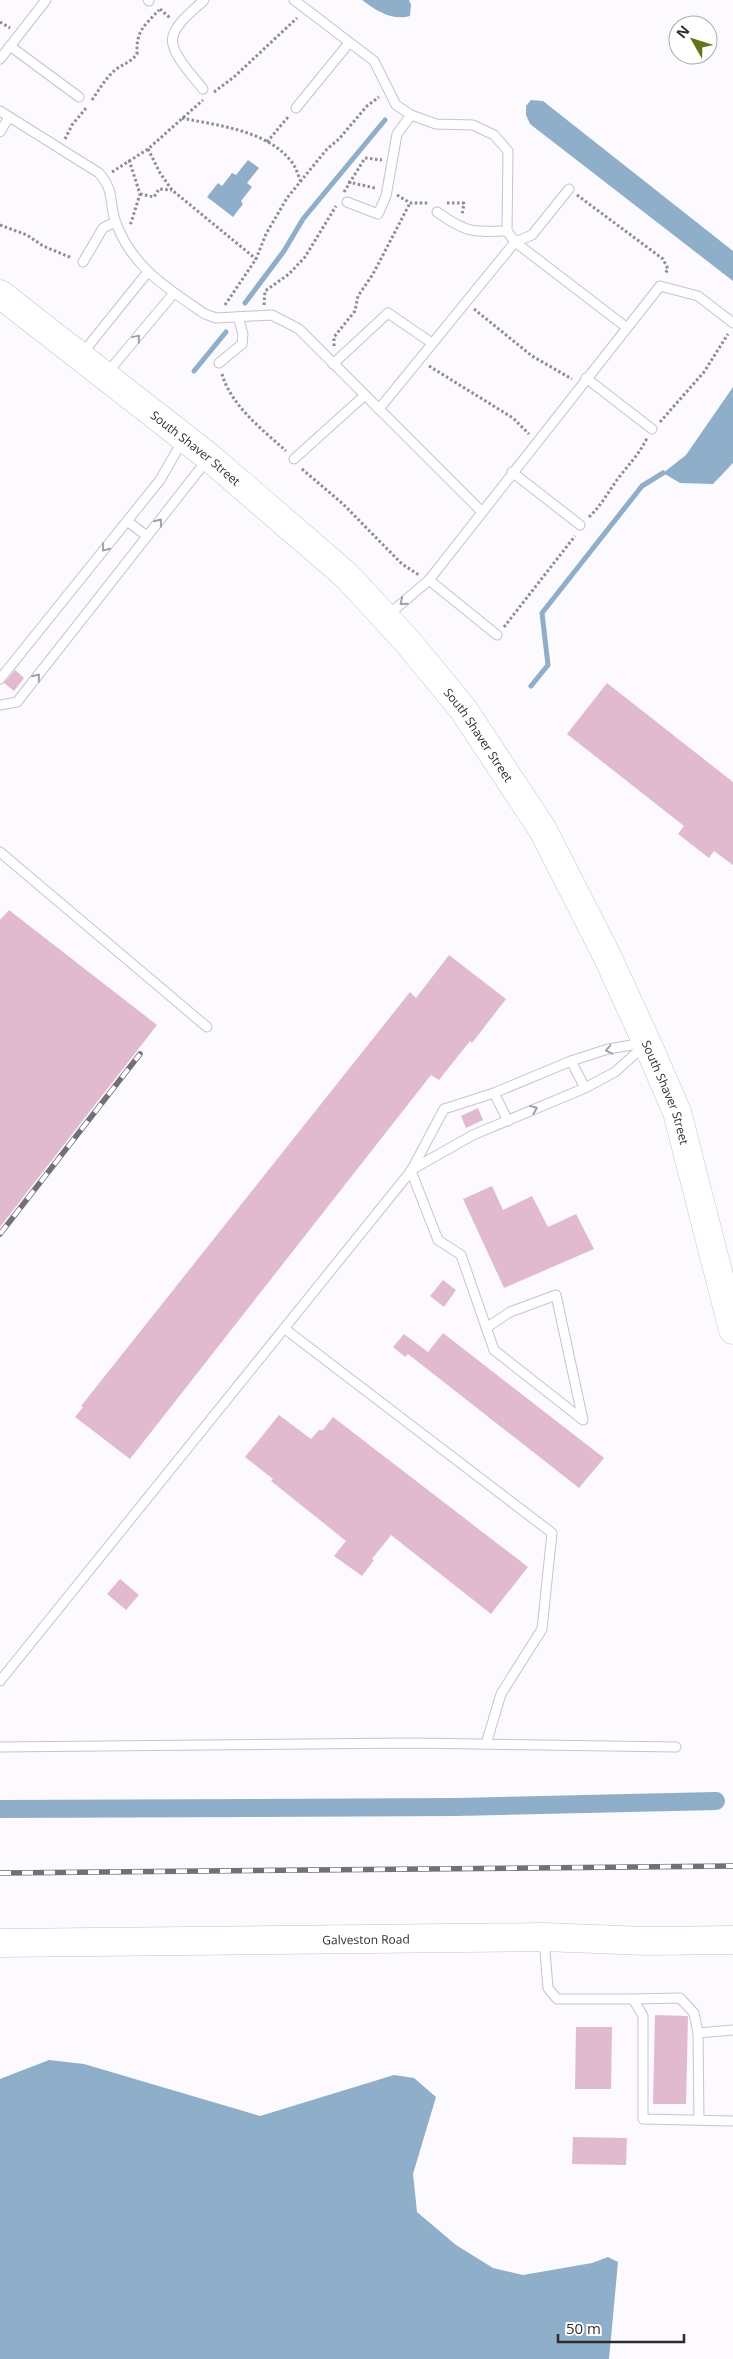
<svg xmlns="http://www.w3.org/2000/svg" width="733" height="2359" viewBox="0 0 733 2359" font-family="'Open Sans',sans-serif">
	<rect width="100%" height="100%" fill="#fcfafe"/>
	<g fill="#8faec9">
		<path d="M 362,0 L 409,0 L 411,5 L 410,16 C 393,21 376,11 362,0 Z"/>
		<path d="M 531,100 L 543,101 L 733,251 L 733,281 L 530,124 L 526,115 L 526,106 Z"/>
		<path d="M 248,160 L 259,168 L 247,183 L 252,187 L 241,201 L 243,204 L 233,217 L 207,197 L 218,183 L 222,186 L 232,173 L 236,175 Z"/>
		<path d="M 733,387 L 733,463 L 713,484 L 680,483 L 663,473 L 686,455 Z"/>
		<path d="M 49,2060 L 84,2064 L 260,2116 L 394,2075 L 414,2078 L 436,2097 L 413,2174 L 417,2212 L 456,2245 L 493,2268 L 523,2275 L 592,2263 L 608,2257 L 618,2262 L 609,2359 L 0,2359 L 0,2079 Z"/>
	</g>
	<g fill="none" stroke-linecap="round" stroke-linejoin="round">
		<g stroke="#8faec9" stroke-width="5">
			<path d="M 245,303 L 284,251 L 303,219 L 385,120"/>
			<path d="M 194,371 L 226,332"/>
			<path d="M 531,686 L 548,665 L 542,613 L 642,486 L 663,473"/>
		</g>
		<path stroke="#8faec9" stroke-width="18" d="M 0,1809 L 456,1807 L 716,1801"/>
	</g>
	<g fill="#e1bad0">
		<path d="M 15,670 L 24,678 L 14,691 L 4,683 Z"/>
		<path d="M 607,683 L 733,782 L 733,865 L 714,851 L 709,858 L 678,834 L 684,826 L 567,734 Z"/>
		<path d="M 9,910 L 157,1025 L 0,1227 L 0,920 Z"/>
		<path d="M 449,955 L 506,999 L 472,1043 L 470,1041 L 439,1080 L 431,1075 L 130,1459 L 75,1417 L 83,1407 L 81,1406 L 410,992 L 416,998 Z"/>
		<path d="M 478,1108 L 483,1120 L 466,1128 L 461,1116 Z"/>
		<path d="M 492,1186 L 503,1210 L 532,1196 L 548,1227 L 576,1214 L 594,1249 L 504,1288 L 463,1199 Z"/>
		<path d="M 443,1280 L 456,1290 L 444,1307 L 430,1296 Z"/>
		<path d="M 443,1333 L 604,1458 L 579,1488 L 408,1354 L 405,1357 L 393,1347 L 404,1334 L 428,1352 Z"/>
		<path d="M 279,1415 L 311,1439 L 319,1430 L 323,1430 L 333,1417 L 528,1567 L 491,1614 L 391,1535 L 372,1559 L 374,1560 L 362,1576 L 334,1556 L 346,1541 L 271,1481 L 273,1479 L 245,1457 Z"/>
		<path d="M 120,1579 L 139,1595 L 126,1610 L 107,1594 Z"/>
		<path d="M 655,2015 L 688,2016 L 686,2104 L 653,2104 Z"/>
		<path d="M 576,2027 L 612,2027 L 611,2089 L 575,2089 Z"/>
		<path d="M 573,2137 L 627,2138 L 626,2165 L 572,2164 Z"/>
	</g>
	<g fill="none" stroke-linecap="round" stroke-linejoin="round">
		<g stroke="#c9c0d1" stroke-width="11">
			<g id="lane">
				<path d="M 148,0 L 149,1"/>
				<path d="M 294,0 L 374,61 L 396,105 L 411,115 L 436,124 L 473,125 L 494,135 L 508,151 L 507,231 L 515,242 L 626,327"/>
				<path d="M 10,46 L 79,97"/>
				<path d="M 0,59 L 46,0"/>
				<path d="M 203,89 C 194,77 168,51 173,36 C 177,22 194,10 204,0"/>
				<path d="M 296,108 L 349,43"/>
				<path d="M 0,111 L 99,173 C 116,193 108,202 116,223 C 133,268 167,288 205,314 L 216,318 L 272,315 L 299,329 L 481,511"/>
				<path d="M 0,132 L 9,117"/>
				<path d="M 347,202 L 378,214 L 386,196 L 397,134 L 411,115"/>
				<path d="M 437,212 C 467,233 472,232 507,231"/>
				<path d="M 83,262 L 103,228 L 115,222"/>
				<path d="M 81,355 L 147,273"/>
				<path d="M 219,363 L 242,344 L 243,334 L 238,317"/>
				<path d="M 333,364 L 388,313 L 432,343"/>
				<path d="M 107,373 L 174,293"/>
				<path d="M 586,378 L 652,429"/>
				<path d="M 379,409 L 515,242 L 532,235 L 569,189"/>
				<path d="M 294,459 L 365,395"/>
				<path d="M 512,472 L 580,525"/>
				<path d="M 127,521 L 147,536"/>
				<path d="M 429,580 L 497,635"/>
				<path d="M 387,616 L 429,580 L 660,286 L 698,296 L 733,323"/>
				<path d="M 0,679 L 160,480 L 183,440"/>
				<path d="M 0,705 L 17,702 L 207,460"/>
				<path d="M 0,852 L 207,1027"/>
				<path d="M 571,1061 L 585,1088"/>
				<path d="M 494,1093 L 508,1121"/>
				<path d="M 411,1170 L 473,1135 L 585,1088 L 615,1072 L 645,1045"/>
				<path d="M 411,1171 L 438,1240 L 461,1255 L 494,1350 L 583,1420 L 556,1295 L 510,1312 L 486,1328"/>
				<path d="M 285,1329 L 552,1533 L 542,1629 L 501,1694 L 486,1744"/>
				<path d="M 0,1681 L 411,1171 L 444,1109 L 494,1093 L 571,1061 L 608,1049 L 644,1043"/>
				<path d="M 0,1747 L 410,1743 L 676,1747"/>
				<path d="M 544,1939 L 548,1988 L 557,1999 L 633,1999 L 643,2016 L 643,2119 L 733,2121"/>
				<path d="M 633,1999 L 680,1998 L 694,2013 L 698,2033"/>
				<path d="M 699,2120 L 698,2033 L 733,2030"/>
			</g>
		</g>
		<g stroke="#c9c0d1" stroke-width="29">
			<g id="primary">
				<path id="s1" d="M 0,294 L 209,457 L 347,576 L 407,641 L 463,709 L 543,830 L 607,956 L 647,1043 L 677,1112 L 733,1330"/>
				<path id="s2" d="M 0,1943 L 544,1937 L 646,1941 L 733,1940"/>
			</g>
		</g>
		<g stroke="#8e8c91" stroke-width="3" stroke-dasharray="2.5 2.5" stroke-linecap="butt">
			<path d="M 160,9 L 170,18"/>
			<path d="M 0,22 L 10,28"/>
			<path d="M 214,92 L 234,77 L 297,18"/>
			<path d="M 92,100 C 99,90 105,79 114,71 C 123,63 128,65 137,54 C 136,31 144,26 159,10"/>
			<path d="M 182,118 C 219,126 266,130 291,161 C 296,167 298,175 301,182"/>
			<path d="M 65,139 L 72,125 L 87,107"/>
			<path d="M 267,142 L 288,117"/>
			<path d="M 148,149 L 160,173 L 172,190 L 256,259"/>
			<path d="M 129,160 L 140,194 L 130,226"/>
			<path d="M 112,172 L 148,149 L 203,100"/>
			<path d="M 348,182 L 375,188"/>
			<path d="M 344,192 L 365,158 L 382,160"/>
			<path d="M 140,194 L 154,197 L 159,189 L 172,190"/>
			<path d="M 397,195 L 410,203 L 429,203"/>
			<path d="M 577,195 L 663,259 L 668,269 L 665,274"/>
			<path d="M 447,203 L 464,203 L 462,215"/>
			<path d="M 0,225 L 27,235 L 43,246 L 72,258"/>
			<path d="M 225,305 L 256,259 L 266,234 L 287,198 L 327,149 L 339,139 L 367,106 L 379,97"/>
			<path d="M 264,305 L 265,291 L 289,274 L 305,257 L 336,206"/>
			<path d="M 474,309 L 532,356 L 572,379"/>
			<path d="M 334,346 L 334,337 L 355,311 L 358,296 L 373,274 L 410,203"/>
			<path d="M 429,366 L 513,418 L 529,434"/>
			<path d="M 222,374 C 231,406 263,430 286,451"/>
			<path d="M 660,422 L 704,372 L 728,334"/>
			<path d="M 302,469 L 343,504 L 402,564 L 419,575"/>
			<path d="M 589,517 C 602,505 609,490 620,476 C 630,463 640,453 647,438"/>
			<path d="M 504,627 L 575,536"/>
		</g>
		<use href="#lane" stroke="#fff" stroke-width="9"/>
		<use href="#primary" stroke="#fff" stroke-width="28"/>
		<g stroke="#727075" stroke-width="5.5">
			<g id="rail">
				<path d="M 0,1234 L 140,1054"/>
				<path d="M 0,1873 L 733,1866"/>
			</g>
		</g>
		<use href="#rail" stroke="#fff" stroke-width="4" stroke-dasharray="11" stroke-linecap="butt"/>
	</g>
	<defs><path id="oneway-chevron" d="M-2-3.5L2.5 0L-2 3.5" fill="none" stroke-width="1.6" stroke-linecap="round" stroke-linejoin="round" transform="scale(1.25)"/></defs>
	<g stroke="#a1a0a2">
		<use href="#oneway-chevron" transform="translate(137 338) rotate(-50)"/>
		<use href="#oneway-chevron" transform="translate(159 522) rotate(-52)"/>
		<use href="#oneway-chevron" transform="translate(105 548) rotate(129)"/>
		<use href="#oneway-chevron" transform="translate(403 602) rotate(140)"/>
		<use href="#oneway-chevron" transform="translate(37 677) rotate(-51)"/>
		<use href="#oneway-chevron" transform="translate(609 1050) rotate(167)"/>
		<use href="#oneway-chevron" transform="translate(534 1109) rotate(-23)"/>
	</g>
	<g text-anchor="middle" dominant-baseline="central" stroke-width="4.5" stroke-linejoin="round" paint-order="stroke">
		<g font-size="12" fill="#2e2b31" stroke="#fff">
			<text stroke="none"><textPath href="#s1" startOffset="249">South Shaver Street</textPath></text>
			<text stroke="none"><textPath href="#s1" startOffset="654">South Shaver Street</textPath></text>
			<text stroke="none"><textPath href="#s1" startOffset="1059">South Shaver Street</textPath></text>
			<text stroke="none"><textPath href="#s2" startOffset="366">Galveston Road</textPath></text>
		</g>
	</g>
	<g transform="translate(693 40) rotate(309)"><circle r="24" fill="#ffffff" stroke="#abaaad"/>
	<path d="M0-4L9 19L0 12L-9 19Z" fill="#697119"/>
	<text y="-8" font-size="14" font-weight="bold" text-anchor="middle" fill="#2e2b31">N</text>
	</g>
	<path d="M558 2334v8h126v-8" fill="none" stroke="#2e2b31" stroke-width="2.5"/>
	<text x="566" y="2334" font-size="15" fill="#2e2b31" stroke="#ffffff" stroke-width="4" paint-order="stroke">50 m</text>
</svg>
